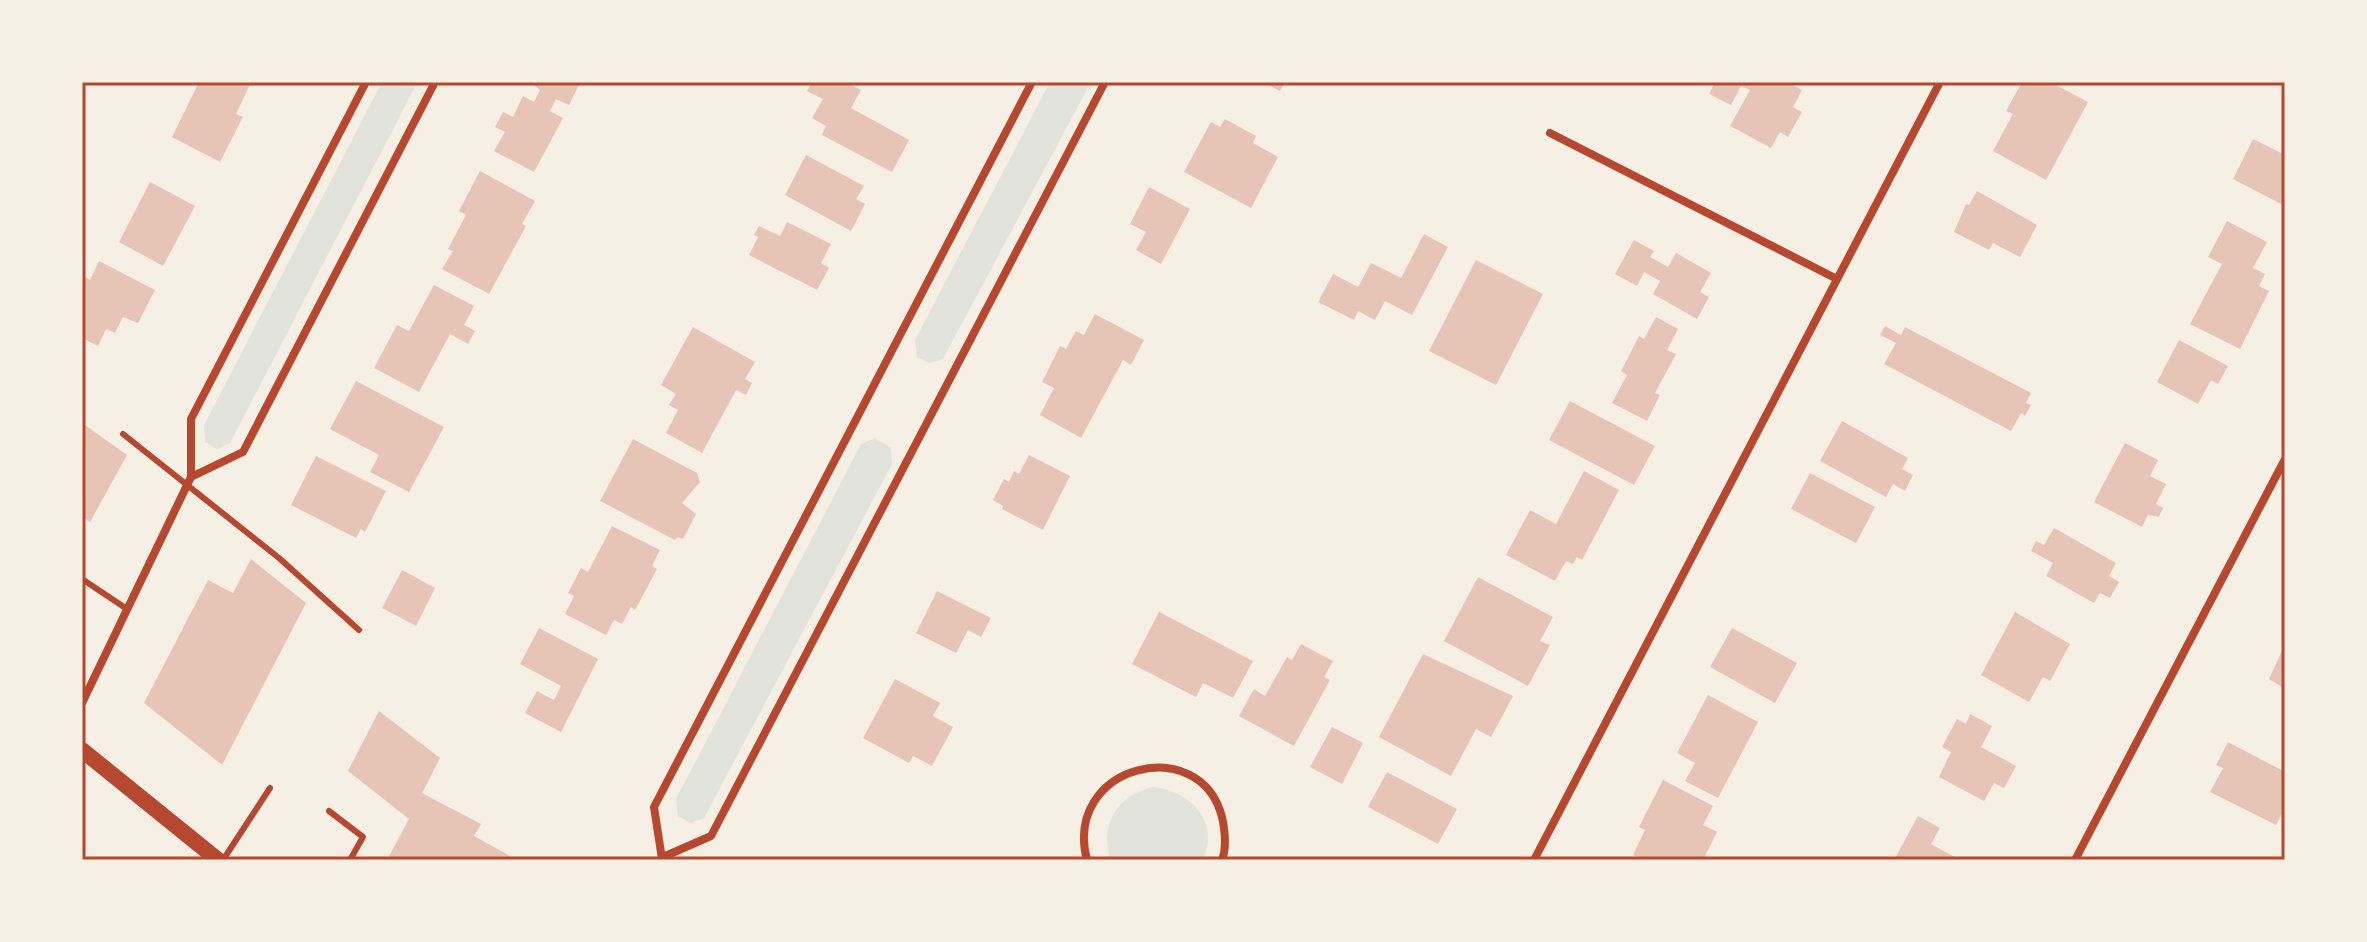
<svg xmlns="http://www.w3.org/2000/svg" width="2367" height="942" viewBox="0 0 2367 942" font-family="'Public Sans',sans-serif">
	<rect width="100%" height="100%" fill="#f6efe4"/>
	<g fill="#e2e4dc">
		<path d="M 382,82 L 414,82 L 414,89 L 230,443 L 217,449 L 205,442 L 204,425 Z"/>
		<path d="M 1050,82 L 1091,82 L 943,359 L 929,363 L 917,357 L 915,340 Z"/>
		<path d="M 875,438 L 891,448 L 892,464 L 704,818 L 690,823 L 678,816 L 676,799 L 861,444 Z"/>
		<path d="M 1152,787 C 1190,790 1220,821 1203,860 L 1110,860 C 1100,823 1116,797 1152,787 Z"/>
	</g>
	<g fill="#e6c5b7">
		<path d="M 199,82 L 251,82 L 236,114 L 243,117 L 220,162 L 172,137 Z"/>
		<path d="M 531,82 L 580,83 L 569,105 L 556,99 L 550,111 L 563,118 L 534,172 L 494,151 L 505,132 L 495,127 L 503,112 L 513,117 L 523,96 L 534,102 L 540,90 Z"/>
		<path d="M 812,82 L 845,82 L 861,90 L 851,108 L 909,140 L 892,172 L 822,135 L 826,126 L 812,118 L 823,99 L 807,91 Z"/>
		<path d="M 1263,82 L 1285,82 L 1280,91 Z"/>
		<path d="M 1715,82 L 1787,82 L 1802,90 L 1793,107 L 1802,112 L 1788,137 L 1780,132 L 1771,148 L 1730,126 L 1750,90 L 1741,86 L 1731,105 L 1709,94 Z"/>
		<path d="M 2022,82 L 2050,82 L 2088,102 L 2046,180 L 1993,151 L 2013,114 L 2006,111 Z"/>
		<path d="M 1225,119 L 1256,136 L 1253,143 L 1278,157 L 1251,208 L 1184,172 L 1211,122 L 1220,127 Z"/>
		<path d="M 2253,139 L 2285,155 L 2285,206 L 2233,179 Z"/>
		<path d="M 806,155 L 864,186 L 856,199 L 865,204 L 851,231 L 785,195 Z"/>
		<path d="M 480,171 L 535,201 L 522,224 L 526,226 L 489,294 L 442,269 L 453,251 L 448,249 L 466,215 L 459,211 Z"/>
		<path d="M 150,182 L 195,206 L 163,266 L 119,242 Z"/>
		<path d="M 1149,187 L 1190,209 L 1161,264 L 1136,250 L 1146,232 L 1130,224 Z"/>
		<path d="M 1977,191 L 2037,225 L 2020,257 L 1993,243 L 1989,250 L 1954,232 L 1966,204 L 1969,205 Z"/>
		<path d="M 2227,221 L 2267,242 L 2253,268 L 2265,274 L 2259,286 L 2269,291 L 2240,349 L 2190,324 L 2222,264 L 2208,257 Z"/>
		<path d="M 787,222 L 831,244 L 821,263 L 829,268 L 817,290 L 749,255 L 758,237 L 754,235 L 759,226 L 780,236 Z"/>
		<path d="M 1424,234 L 1448,247 L 1412,315 L 1385,301 L 1375,320 L 1358,311 L 1354,320 L 1318,302 L 1333,274 L 1358,287 L 1371,263 L 1401,278 Z"/>
		<path d="M 1634,240 L 1654,251 L 1650,257 L 1668,267 L 1676,253 L 1711,273 L 1700,292 L 1709,297 L 1697,319 L 1653,294 L 1660,281 L 1644,272 L 1637,286 L 1615,274 Z"/>
		<path d="M 1476,260 L 1543,294 L 1496,385 L 1429,351 Z"/>
		<path d="M 99,261 L 155,290 L 138,323 L 123,317 L 115,333 L 106,329 L 98,346 L 82,338 L 82,275 L 90,280 Z"/>
		<path d="M 434,285 L 474,306 L 464,325 L 475,331 L 468,344 L 450,334 L 419,392 L 374,368 L 397,325 L 409,331 Z"/>
		<path d="M 1095,314 L 1144,340 L 1131,365 L 1123,360 L 1081,438 L 1040,415 L 1054,388 L 1042,382 L 1060,346 L 1066,349 L 1076,331 L 1084,335 Z"/>
		<path d="M 1656,317 L 1678,329 L 1667,350 L 1676,354 L 1655,393 L 1660,395 L 1647,421 L 1612,403 L 1627,375 L 1621,371 L 1639,336 L 1644,339 Z"/>
		<path d="M 1885,326 L 1901,335 L 1905,327 L 2031,393 L 2026,403 L 2031,405 L 2025,416 L 2021,413 L 2011,431 L 1884,364 L 1896,343 L 1880,335 Z"/>
		<path d="M 693,327 L 755,362 L 745,379 L 752,383 L 746,395 L 736,390 L 702,453 L 666,433 L 678,410 L 669,405 L 676,394 L 661,385 Z"/>
		<path d="M 2179,340 L 2228,366 L 2218,384 L 2211,380 L 2198,404 L 2157,382 Z"/>
		<path d="M 356,381 L 444,427 L 409,492 L 370,472 L 379,455 L 330,429 Z"/>
		<path d="M 1570,401 L 1655,446 L 1634,485 L 1549,440 Z"/>
		<path d="M 1842,421 L 1908,458 L 1902,469 L 1913,475 L 1905,491 L 1893,484 L 1886,497 L 1820,461 Z"/>
		<path d="M 82,423 L 127,455 L 90,522 L 82,517 Z"/>
		<path d="M 633,439 L 697,473 L 700,482 L 682,503 L 696,514 L 683,539 L 677,537 L 675,540 L 600,501 Z"/>
		<path d="M 2125,443 L 2158,460 L 2150,476 L 2166,484 L 2156,504 L 2163,508 L 2159,517 L 2148,515 L 2142,527 L 2094,502 Z"/>
		<path d="M 1029,455 L 1070,476 L 1043,530 L 1002,509 L 1003,506 L 993,500 L 1004,479 L 1009,482 L 1014,471 L 1019,474 Z"/>
		<path d="M 316,456 L 386,491 L 365,532 L 361,529 L 356,538 L 291,505 Z"/>
		<path d="M 1584,471 L 1619,490 L 1582,560 L 1577,557 L 1573,564 L 1566,561 L 1555,581 L 1506,555 L 1530,510 L 1556,524 Z"/>
		<path d="M 1810,473 L 1875,507 L 1856,543 L 1791,509 Z"/>
		<path d="M 612,526 L 660,550 L 652,566 L 657,569 L 635,610 L 631,607 L 622,624 L 614,620 L 606,635 L 565,614 L 574,596 L 568,593 L 581,568 L 588,572 Z"/>
		<path d="M 2054,528 L 2116,563 L 2109,576 L 2119,582 L 2110,598 L 2100,593 L 2094,603 L 2046,576 L 2053,563 L 2031,551 L 2036,541 L 2044,545 Z"/>
		<path d="M 251,559 L 306,603 L 222,765 L 144,703 L 208,580 L 233,593 Z"/>
		<path d="M 402,570 L 435,588 L 416,626 L 382,608 Z"/>
		<path d="M 1478,577 L 1553,617 L 1540,641 L 1550,645 L 1528,686 L 1444,641 Z"/>
		<path d="M 937,591 L 991,618 L 981,637 L 968,630 L 956,653 L 916,633 Z"/>
		<path d="M 1159,612 L 1253,661 L 1233,698 L 1203,683 L 1196,697 L 1132,664 Z"/>
		<path d="M 2015,612 L 2070,644 L 2050,681 L 2043,677 L 2029,702 L 1981,675 Z"/>
		<path d="M 539,628 L 598,659 L 561,732 L 525,713 L 537,691 L 554,700 L 561,686 L 520,664 Z"/>
		<path d="M 1732,628 L 1797,663 L 1775,703 L 1710,667 Z"/>
		<path d="M 1301,644 L 1333,661 L 1324,677 L 1330,680 L 1294,746 L 1239,716 L 1254,689 L 1265,696 L 1287,657 L 1292,660 Z"/>
		<path d="M 2285,644 L 2285,689 L 2269,679 Z"/>
		<path d="M 1423,654 L 1513,696 L 1491,737 L 1476,729 L 1451,776 L 1379,737 Z"/>
		<path d="M 895,679 L 940,703 L 933,716 L 953,727 L 932,766 L 913,756 L 909,763 L 863,738 Z"/>
		<path d="M 1708,695 L 1758,722 L 1718,798 L 1685,781 L 1695,763 L 1677,753 Z"/>
		<path d="M 379,711 L 440,758 L 422,793 L 481,824 L 474,836 L 517,860 L 387,860 L 409,819 L 348,771 Z"/>
		<path d="M 1970,714 L 1992,726 L 1981,747 L 2016,766 L 2004,788 L 1994,783 L 1984,801 L 1939,777 L 1951,752 L 1942,747 L 1957,719 L 1966,724 Z"/>
		<path d="M 1332,727 L 1363,743 L 1342,784 L 1310,767 Z"/>
		<path d="M 2228,742 L 2285,772 L 2285,808 L 2276,825 L 2210,792 L 2223,768 L 2216,765 Z"/>
		<path d="M 1387,772 L 1457,809 L 1438,844 L 1368,807 Z"/>
		<path d="M 1663,780 L 1713,806 L 1703,825 L 1717,832 L 1703,860 L 1643,860 L 1633,855 L 1645,830 L 1639,827 Z"/>
		<path d="M 1918,816 L 1940,828 L 1931,844 L 1960,860 L 1894,860 Z"/>
	</g>
	<g fill="none" stroke-linecap="round" stroke-linejoin="round">
		<g stroke="#b5482f" stroke-width="6">
			<path d="M 123,434 L 279,558 L 359,630"/>
			<path d="M 82,579 L 127,609"/>
			<path d="M 329,811 L 363,837 L 350,860"/>
			<path d="M 223,860 L 270,788"/>
		</g>
		<g stroke="#b5482f" stroke-width="8">
			<path d="M 1550,133 L 1837,279"/>
			<path d="M 191,477 L 243,452 L 435,82"/>
			<path d="M 82,703 L 191,477 L 191,419 L 366,82"/>
			<path d="M 663,857 L 711,836 L 1105,82"/>
			<path d="M 662,859 L 654,807 L 1032,82"/>
			<path d="M 1087,860 C 1062,765 1200,731 1222,817 C 1225,831 1227,847 1222,860"/>
			<path d="M 1534,860 L 1940,82"/>
			<path d="M 2075,860 L 2285,459"/>
		</g>
		<path stroke="#b5482f" stroke-width="16" d="M 82,750 L 218,860"/>
	</g>
	<rect width="2367" height="942" fill="none" stroke="#f6efe4" stroke-width="168"/>
	<rect x="84" y="84" width="2199" height="774" fill="none" stroke="#b5482f" stroke-width="3"/>
</svg>
